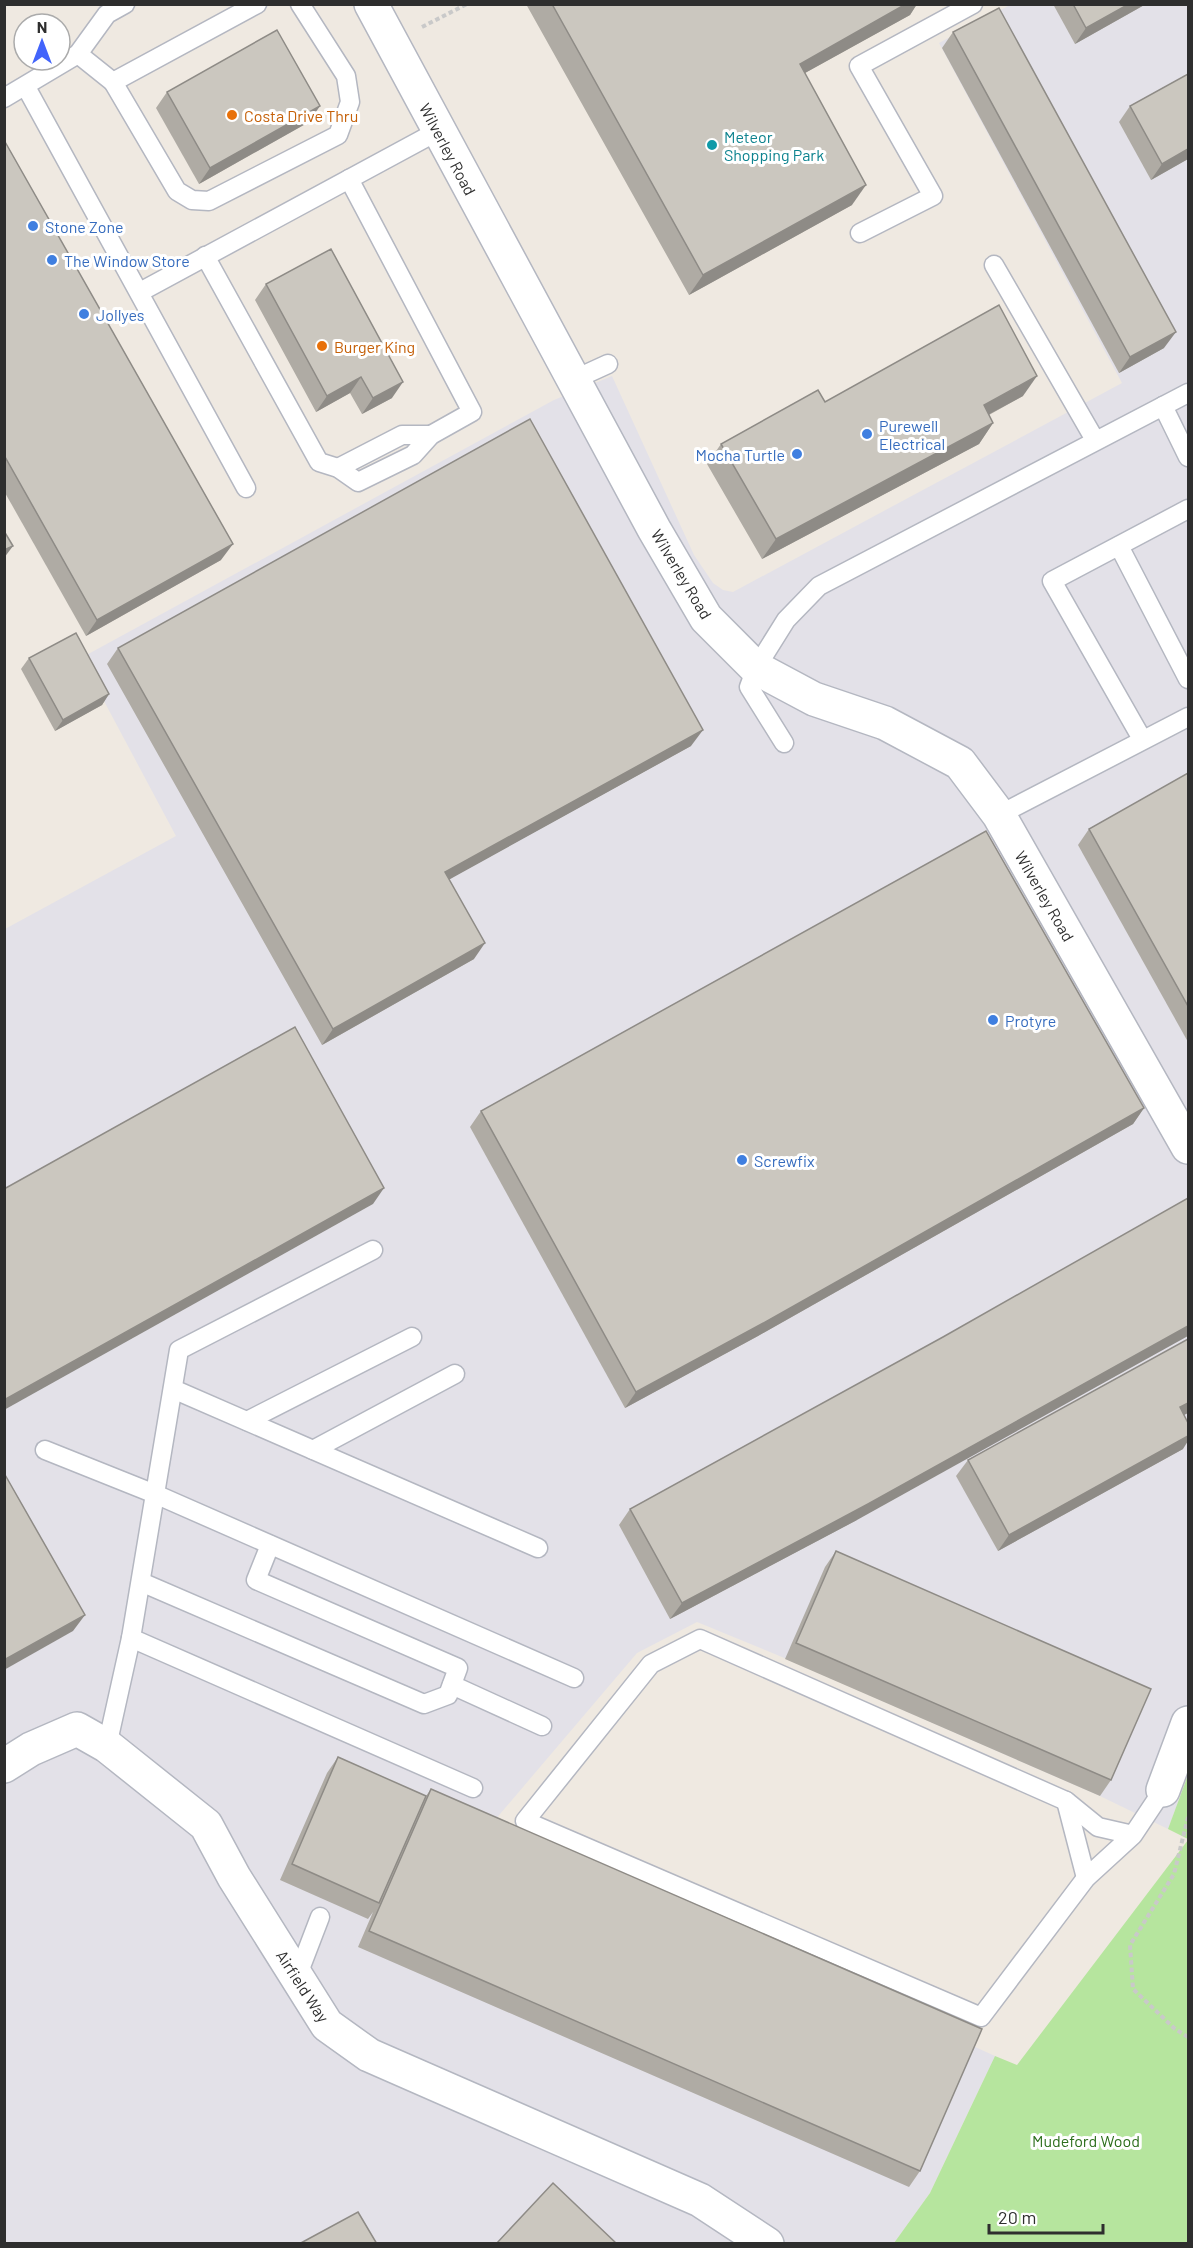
<svg xmlns="http://www.w3.org/2000/svg" width="1193" height="2248" viewBox="0 0 1193 2248" font-family="Barlow,sans-serif">
	<rect width="100%" height="100%" fill="#efe9e1"/>
	<path fill="#e3e1e8" d="M 1010,5 L 1188,5 L 1188,1775 L 1168,1829 L 1100,1796 L 782,1657 L 697,1622 L 637,1653 L 489,1827 L 995,2056 L 930,2193 L 894,2243 L 5,2244 L 5,929 L 176,836 L 81,658 L 554,400 L 612,376 L 694,555 L 713,583 L 723,590 L 733,592 L 1122,383 L 939,43 Z"/>
	<g fill="#b6e59e">
		<path d="M 1188,1775 L 1188,1839 L 1168,1829 Z"/>
		<path d="M 1188,1840 L 1188,2243 L 894,2243 L 930,2193 L 995,2056 L 1017,2065 Z"/>
	</g>
	<g fill="none" stroke-linecap="round" stroke-linejoin="round">
		<g stroke="#b4b7c1" stroke-width="21">
			<g id="lane">
				<path d="M 78,54 L 113,82 L 257,4"/>
				<path d="M 113,82 L 177,191 L 192,200 L 209,201 L 338,135 L 350,102 L 346,76 L 300,4"/>
				<path d="M 26,87 L 246,488"/>
				<path d="M 4,98 L 78,54 L 107,14 L 125,4"/>
				<path d="M 860,233 L 933,196 L 859,66 L 973,4"/>
				<path d="M 205,256 L 319,462 L 338,468 L 358,482 L 413,455 L 431,435 L 472,412 L 349,179"/>
				<path d="M 994,265 L 1095,440"/>
				<path d="M 140,292 L 438,131"/>
				<path d="M 573,380 L 608,364"/>
				<path d="M 1163,406 L 1188,457"/>
				<path d="M 338,468 L 402,435 L 431,435"/>
				<path d="M 1119,546 L 1188,679"/>
				<path d="M 1142,739 L 1052,581 L 1188,509"/>
				<path d="M 784,743 L 749,687 L 756,668 L 786,620 L 819,586 L 1188,393"/>
				<path d="M 999,815 L 1188,717"/>
				<path d="M 173,1389 L 538,1548"/>
				<path d="M 247,1421 L 412,1337"/>
				<path d="M 45,1450 L 155,1494 L 574,1678"/>
				<path d="M 313,1450 L 455,1374"/>
				<path d="M 141,1582 L 424,1704 L 448,1695 L 458,1668 L 256,1580 L 270,1545"/>
				<path d="M 131,1638 L 473,1788"/>
				<path d="M 452,1685 L 542,1726"/>
				<path d="M 107,1746 L 131,1638 L 179,1350 L 373,1250"/>
				<path d="M 1066,1801 L 1086,1878"/>
				<path d="M 1133,1835 L 1098,1827 L 1066,1801 L 700,1639 L 651,1664 L 525,1821 L 981,2017 L 1086,1878 L 1133,1835 L 1163,1790"/>
				<path d="M 297,1977 L 320,1917"/>
			</g>
		</g>
		<g stroke="#b4b7c1" stroke-width="36">
			<g id="street">
				<path d="M 371,4 L 654,529 L 706,618 L 756,668 L 814,699 L 885,723 L 960,763 L 999,815 L 1188,1147"/>
				<path d="M 4,1766 L 31,1749 L 77,1729 L 107,1746 L 206,1825 L 234,1877 L 327,2025 L 369,2055 L 700,2200 L 767,2244"/>
				<path d="M 1163,1790 L 1188,1723"/>
			</g>
		</g>
		<g stroke="#c9c9c9" stroke-width="4" stroke-dasharray="4.5 3" stroke-linecap="butt">
			<path d="M 422,27 L 467,4"/>
			<path d="M 1188,1817 L 1174,1874 L 1130,1945 L 1133,1989 L 1175,2029 L 1188,2037"/>
		</g>
		<use href="#lane" stroke="#fff" stroke-width="18"/>
		<use href="#street" stroke="#fff" stroke-width="33"/>
	</g>
	<g fill="#afaba4">
		<path d="M 526,4 L 917,4 L 910,15 L 805,73 L 852,205 L 689,295 Z"/>
		<path d="M 1053,4 L 1146,4 L 1075,44 Z"/>
		<path d="M 953,32 L 1164,348 L 1119,373 L 942,48 Z"/>
		<path d="M 1188,74 L 1188,159 L 1151,180 L 1119,122 L 1130,106 Z"/>
		<path d="M 167,92 L 309,122 L 199,184 L 156,108 Z"/>
		<path d="M 4,140 L 221,560 L 86,636 L 4,491 Z"/>
		<path d="M 266,284 L 392,398 L 362,414 L 350,393 L 316,412 L 255,300 Z"/>
		<path d="M 1023,396 L 989,415 L 993,423 L 979,444 L 762,559 L 707,464 L 721,444 L 825,402 Z"/>
		<path d="M 118,648 L 691,746 L 449,879 L 474,959 L 322,1045 L 107,664 Z"/>
		<path d="M 29,658 L 109,694 L 102,705 L 55,731 L 21,669 Z"/>
		<path d="M 1188,773 L 1188,1042 L 1078,845 L 1089,829 Z"/>
		<path d="M 1144,1108 L 1133,1124 L 758,1336 L 625,1408 L 470,1127 L 481,1111 Z"/>
		<path d="M 1184,1415 L 1183,1449 L 998,1551 L 956,1476 L 968,1460 Z"/>
		<path d="M 630,1509 L 857,1520 L 670,1619 L 619,1525 Z"/>
		<path d="M 836,1551 L 1111,1780 L 1100,1796 L 785,1659 L 825,1567 Z"/>
		<path d="M 338,1757 L 426,1796 L 431,1789 L 920,2171 L 909,2187 L 358,1947 L 373,1912 L 368,1919 L 280,1880 L 327,1773 Z"/>
	</g>
	<g fill="#8e8b86">
		<path d="M 906,4 L 917,4 L 910,15 L 785,84 L 800,64 Z"/>
		<path d="M 1129,4 L 1146,4 L 1075,44 L 1086,28 Z"/>
		<path d="M 320,106 L 309,122 L 199,184 L 210,168 Z"/>
		<path d="M 1188,149 L 1188,159 L 1151,180 L 1162,164 Z"/>
		<path d="M 866,185 L 852,205 L 689,295 L 703,275 Z"/>
		<path d="M 1176,332 L 1164,348 L 1119,373 L 1130,357 Z"/>
		<path d="M 1037,376 L 1023,396 L 969,425 L 984,405 Z"/>
		<path d="M 361,377 L 350,393 L 316,412 L 327,396 Z"/>
		<path d="M 403,382 L 392,398 L 362,414 L 373,398 Z"/>
		<path d="M 993,423 L 979,444 L 762,559 L 776,539 Z"/>
		<path d="M 233,544 L 221,560 L 86,636 L 97,620 Z"/>
		<path d="M 13,546 L 4,558 L 4,550 Z"/>
		<path d="M 109,694 L 102,705 L 55,731 L 63,720 Z"/>
		<path d="M 703,730 L 691,746 L 434,888 L 445,872 Z"/>
		<path d="M 485,943 L 474,959 L 322,1045 L 333,1029 Z"/>
		<path d="M 1144,1108 L 1133,1124 L 758,1336 L 625,1408 L 636,1392 Z"/>
		<path d="M 384,1188 L 373,1204 L 4,1410 L 4,1400 Z"/>
		<path d="M 1188,1326 L 1188,1336 L 857,1520 L 670,1619 L 682,1603 Z"/>
		<path d="M 1188,1403 L 1188,1413 L 1169,1423 L 1180,1407 Z"/>
		<path d="M 1188,1436 L 1188,1441 L 1183,1449 L 998,1551 L 1009,1535 Z"/>
		<path d="M 85,1615 L 73,1631 L 4,1670 L 4,1660 Z"/>
	</g>
	<g fill="#cbc7bf" stroke="#8e8b86" stroke-width="1.5">
		<path d="M 552,4 L 906,4 L 800,64 L 866,185 L 703,275 Z"/>
		<path d="M 1073,4 L 1129,4 L 1086,28 Z"/>
		<path d="M 999,8 L 1176,332 L 1130,357 L 953,32 Z"/>
		<path d="M 277,30 L 320,106 L 210,168 L 167,92 Z"/>
		<path d="M 1188,74 L 1188,149 L 1162,164 L 1130,106 Z"/>
		<path d="M 4,140 L 233,544 L 97,620 L 4,455 Z"/>
		<path d="M 331,249 L 403,382 L 373,398 L 361,377 L 327,396 L 266,284 Z"/>
		<path d="M 999,305 L 1037,376 L 984,405 L 993,423 L 776,539 L 721,444 L 818,390 L 825,402 Z"/>
		<path d="M 530,419 L 703,730 L 445,872 L 485,943 L 333,1029 L 118,648 Z"/>
		<path d="M 4,531 L 13,546 L 4,550 Z"/>
		<path d="M 76,633 L 109,694 L 63,720 L 29,658 Z"/>
		<path d="M 1188,773 L 1188,1006 L 1089,829 Z"/>
		<path d="M 986,831 L 1144,1108 L 769,1320 L 636,1392 L 481,1111 Z"/>
		<path d="M 295,1027 L 384,1188 L 4,1400 L 4,1189 Z"/>
		<path d="M 1188,1198 L 1188,1326 L 868,1504 L 682,1603 L 630,1509 L 943,1337 Z"/>
		<path d="M 1188,1339 L 1188,1403 L 1180,1407 L 1188,1423 L 1188,1436 L 1009,1535 L 968,1460 Z"/>
		<path d="M 4,1473 L 85,1615 L 4,1660 Z"/>
		<path d="M 836,1551 L 1151,1689 L 1111,1780 L 796,1643 Z"/>
		<path d="M 338,1757 L 426,1796 L 379,1903 L 292,1864 Z"/>
		<path d="M 431,1789 L 982,2029 L 920,2171 L 369,1931 Z"/>
		<path d="M 553,2183 L 617,2244 L 496,2244 Z"/>
		<path d="M 358,2212 L 377,2244 L 299,2244 Z"/>
	</g>
	<g fill="#e8710a" stroke="#fff" stroke-width="2">
		<circle cx="232" cy="115" r="6"/>
		<circle cx="322" cy="346" r="6"/>
	</g>
	<circle fill="#0f9aa8" stroke="#fff" stroke-width="2" cx="712" cy="145" r="6"/>
	<g fill="#3f7fe0" stroke="#fff" stroke-width="2">
		<circle cx="33" cy="226" r="6"/>
		<circle cx="52" cy="260" r="6"/>
		<circle cx="84" cy="314" r="6"/>
		<circle cx="867" cy="434" r="6"/>
		<circle cx="797" cy="454" r="6"/>
		<circle cx="993" cy="1020" r="6"/>
		<circle cx="742" cy="1160" r="6"/>
	</g>
	<g text-anchor="middle" dominant-baseline="central" stroke-width="6" stroke-linejoin="round" paint-order="stroke">
		<g font-size="16" fill="#c56008" stroke="#fff" text-anchor="start">
			<text x="244" y="115">Costa Drive Thru</text>
			<text x="334" y="346">Burger King</text>
		</g>
		<g font-size="16" fill="#0d838f" stroke="#fff" text-anchor="start">
			<text x="724" y="136">Meteor<tspan x="724" dy="18">Shopping Park</tspan></text>
		</g>
		<g font-size="16" fill="#2e2e2e" stroke="#fff">
			<text transform="translate(448 149) rotate(62)">Wilverley Road</text>
			<text transform="translate(682 574) rotate(59)">Wilverley Road</text>
			<text transform="translate(1045 896) rotate(60)">Wilverley Road</text>
			<text transform="translate(303 1986) rotate(57)">Airfield Way</text>
		</g>
		<g font-size="16" fill="#366cbe" stroke="#fff" text-anchor="start">
			<text x="45" y="226">Stone Zone</text>
			<text x="64" y="260">The Window Store</text>
			<text x="96" y="314">Jollyes</text>
			<text x="879" y="425">Purewell<tspan x="879" dy="18">Electrical</tspan></text>
			<text x="785" y="454" text-anchor="end">Mocha Turtle</text>
			<text x="1005" y="1020">Protyre</text>
			<text x="754" y="1160">Screwfix</text>
		</g>
		<g font-size="16" fill="#2c6e1b" stroke="#fff">
			<text x="1086" y="2140">Mudeford Wood</text>
		</g>
	</g>
	<rect width="1193" height="2248" fill="none" stroke="#2e2e2e" stroke-width="12"/>
	<g transform="translate(42 42)"><circle r="28" fill="#ffffff" stroke="#ababab" stroke-width="1.5"/>
	<path d="M0-4.5L10 22L0 15L-10 22Z" fill="#4264fb"/>
	<text y="-9" font-size="16" font-weight="bold" text-anchor="middle" fill="#2e2e2e">N</text>
	</g>
	<path d="M989 2224v9h114v-9" fill="none" stroke="#2e2e2e" stroke-width="3"/>
	<text x="998" y="2224" font-size="18" fill="#2e2e2e" stroke="#ffffff" stroke-width="4.5" paint-order="stroke">20 m</text>
</svg>
